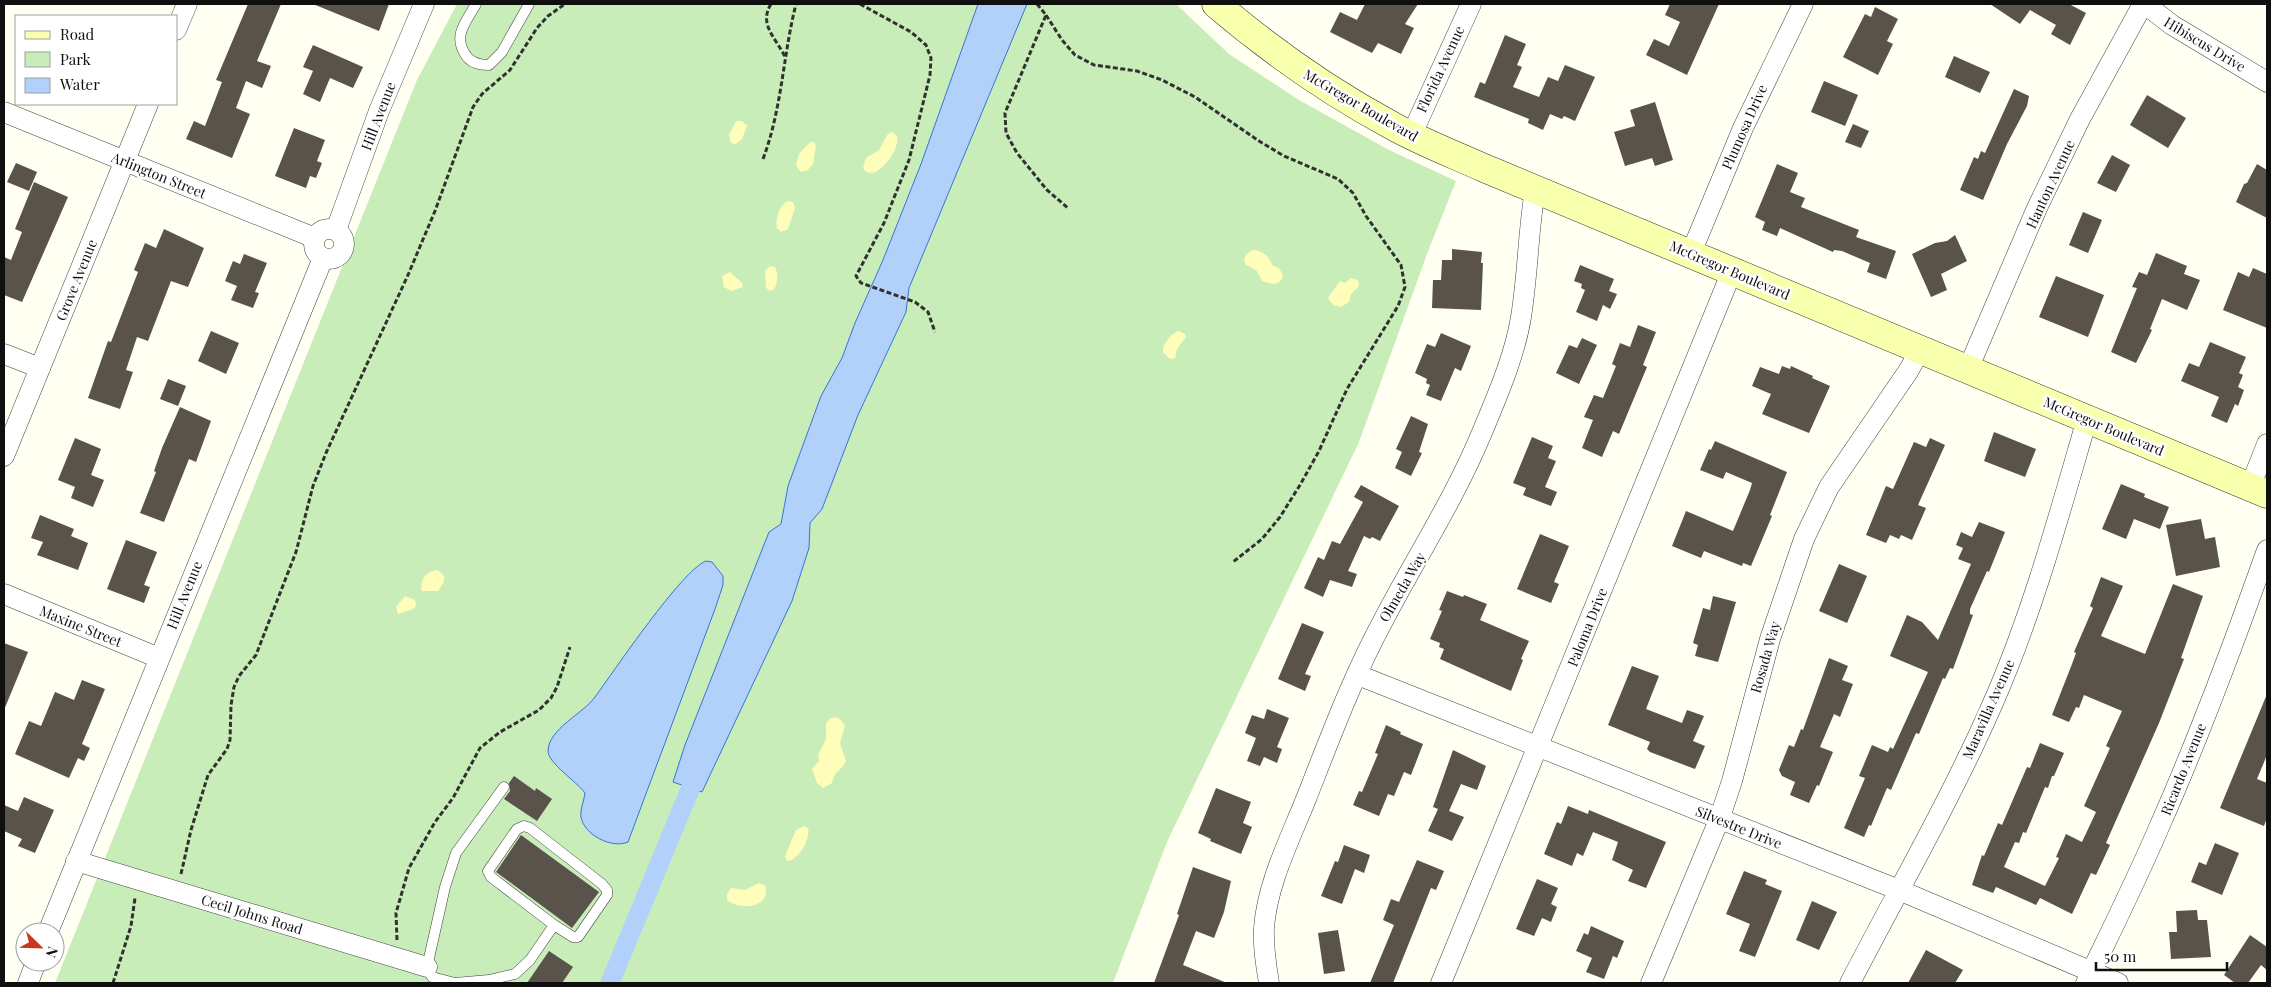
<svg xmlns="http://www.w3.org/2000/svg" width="2271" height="987" viewBox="0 0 2271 987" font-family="'Playfair Display',serif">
	<rect width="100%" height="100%" fill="#fffff2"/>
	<path fill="#c9edb8" d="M 457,4 L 1176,4 L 1229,54 L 1299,100 L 1389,150 L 1456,181 L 1427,254 L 1359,442 L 1167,842 L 1113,983 L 55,983 L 417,80 Z"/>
	<g fill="#fefdba">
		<path d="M 742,121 L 747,126 L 742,139 L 736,144 L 731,143 L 729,135 L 736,121 Z"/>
		<path d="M 892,132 L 897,136 C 899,150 886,166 874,173 L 866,172 L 863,168 L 866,158 L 879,150 L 887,135 Z"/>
		<path d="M 810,142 L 814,142 L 816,146 L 813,164 L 808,170 L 801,172 L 796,166 L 799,154 Z"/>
		<path d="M 787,201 L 793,202 L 795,208 L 788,229 L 781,232 L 777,228 C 775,218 779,207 787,201 Z"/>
		<path d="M 1252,250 C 1261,249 1270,257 1272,265 L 1280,269 L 1283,277 C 1277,288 1271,283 1262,281 L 1257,271 L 1246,265 C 1242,258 1246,254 1252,250 Z"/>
		<path d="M 770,266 L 775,267 C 778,272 778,284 774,289 L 770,291 L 766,288 L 765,271 Z"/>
		<path d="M 730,272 L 742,283 L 743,287 L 731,291 L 724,287 L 722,276 Z"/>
		<path d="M 1351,278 L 1358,280 L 1359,286 L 1351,294 L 1349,302 L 1341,307 L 1333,305 L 1328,298 L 1340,281 L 1345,283 Z"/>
		<path d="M 1178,331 L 1185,334 L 1186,337 L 1177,349 L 1175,358 L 1170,359 L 1163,352 C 1162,344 1171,334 1178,331 Z"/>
		<path d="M 438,570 L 444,576 L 444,582 L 438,591 L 422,591 C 419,579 427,571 438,570 Z"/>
		<path d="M 405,596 L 415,600 L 416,606 L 413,609 L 398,614 L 396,607 Z"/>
		<path d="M 836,717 L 840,719 L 845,726 L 840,743 L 846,761 C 841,772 835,769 832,783 L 823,788 L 817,783 L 812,769 L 819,761 L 818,755 L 826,739 L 826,723 L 831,718 Z"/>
		<path d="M 804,826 L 808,828 C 811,837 799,861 787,861 L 785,856 L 796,830 Z"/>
		<path d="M 759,883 L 765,885 C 773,908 739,911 727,900 L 727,894 L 731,888 L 745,890 Z"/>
	</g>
	<g fill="#b2d1fa" stroke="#3475d6">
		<path d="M 978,4 L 1027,4 L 909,288 L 906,312 L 858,415 L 822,509 L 810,523 L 809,548 L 792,601 L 702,792 L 673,782 L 685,745 L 769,532 L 781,524 L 788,486 L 821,396 L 842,358 L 855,323 L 883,260 L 921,164 Z"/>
		<path d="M 706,561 L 712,562 L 723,576 L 723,585 L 715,609 L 628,842 C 612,849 584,835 581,817 C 580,809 584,801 585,793 C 576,781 548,763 548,751 C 548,729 584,713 595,697 C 614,671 682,570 706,561 Z"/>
	</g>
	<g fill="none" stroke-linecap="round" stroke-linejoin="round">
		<path stroke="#b2d1fa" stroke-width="19" d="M 610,983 L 700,765"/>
	</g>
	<g fill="#59534b">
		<path d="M 248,4 L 281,4 L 257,61 L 271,66 L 262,88 L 246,81 L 236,108 L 250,114 L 232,158 L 186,139 L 194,121 L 205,126 L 222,82 L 216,80 Z"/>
		<path d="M 313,4 L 389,4 L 379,31 Z"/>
		<path d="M 1365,4 L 1418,4 L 1405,24 L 1414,28 L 1401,54 L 1378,43 L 1372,53 L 1330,32 L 1340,12 L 1357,20 Z"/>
		<path d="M 1670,4 L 1719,4 L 1687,75 L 1646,55 L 1654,39 L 1669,46 L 1680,22 L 1665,15 Z"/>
		<path d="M 1990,4 L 2069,4 L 2086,13 L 2070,45 L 2051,34 L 2056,25 L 2030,10 L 2020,24 Z"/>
		<path d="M 1875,7 L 1898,19 L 1887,41 L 1893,44 L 1878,75 L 1843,57 L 1865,14 L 1871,17 Z"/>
		<path d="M 1505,35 L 1526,44 L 1517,65 L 1522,67 L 1513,87 L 1539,97 L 1548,77 L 1558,81 L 1565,65 L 1595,77 L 1575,121 L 1564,116 L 1562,119 L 1550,114 L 1543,130 L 1528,123 L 1529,119 L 1474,97 L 1480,82 L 1485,84 Z"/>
		<path d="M 313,45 L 363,67 L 353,88 L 330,78 L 320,102 L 303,94 L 313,71 L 303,67 Z"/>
		<path d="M 1954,56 L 1990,72 L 1980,93 L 1945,77 Z"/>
		<path d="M 1824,81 L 1858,95 L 1845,126 L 1811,112 Z"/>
		<path d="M 2014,89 L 2029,96 L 2027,106 L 2007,144 L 1983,200 L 1960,190 L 1974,157 L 1978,159 L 1981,151 L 1985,153 Z"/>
		<path d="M 2147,95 L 2186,118 L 2168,148 L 2130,125 Z"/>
		<path d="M 1655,102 L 1673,160 L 1655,166 L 1652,158 L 1625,166 L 1614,132 L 1635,126 L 1630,110 Z"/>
		<path d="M 1853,124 L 1869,131 L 1861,148 L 1845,142 Z"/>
		<path d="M 294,128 L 325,140 L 317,161 L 322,163 L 316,178 L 310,176 L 306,188 L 275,176 Z"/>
		<path d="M 2112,155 L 2130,165 L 2116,192 L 2097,183 Z"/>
		<path d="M 16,163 L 37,172 L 29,191 L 7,182 Z"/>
		<path d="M 1777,164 L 1798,173 L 1790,192 L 1805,198 L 1801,207 L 1859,230 L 1856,237 L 1896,251 L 1886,279 L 1867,272 L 1870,263 L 1842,251 L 1834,250 L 1833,252 L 1780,228 L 1777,236 L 1762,230 L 1765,222 L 1755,217 Z"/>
		<path d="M 2257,164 L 2267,170 L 2267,218 L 2236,202 L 2244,184 L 2247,183 Z"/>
		<path d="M 34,182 L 68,197 L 22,302 L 4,295 L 4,257 L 11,260 L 22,232 L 15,229 Z"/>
		<path d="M 2083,212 L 2102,220 L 2088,253 L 2069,245 Z"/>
		<path d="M 164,229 L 204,248 L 188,287 L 171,281 L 148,341 L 137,337 L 126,370 L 133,372 L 120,409 L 88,398 L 108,341 L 111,342 L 138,272 L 134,270 L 145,243 L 156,248 Z"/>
		<path d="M 1955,235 L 1967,261 L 1941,274 L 1947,290 L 1931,297 L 1912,254 L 1935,243 L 1947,241 Z"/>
		<path d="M 1452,249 L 1482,252 L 1481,263 L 1483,263 L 1481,310 L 1432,308 L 1433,280 L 1441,280 L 1442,260 L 1452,260 Z"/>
		<path d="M 2156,253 L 2187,266 L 2184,274 L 2200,280 L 2187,310 L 2162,299 L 2150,329 L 2152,330 L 2136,363 L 2111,352 L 2137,288 L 2132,287 L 2139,272 L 2147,275 Z"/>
		<path d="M 244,254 L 267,263 L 255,292 L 259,293 L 253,308 L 231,300 L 237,286 L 225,281 L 233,261 L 240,264 Z"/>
		<path d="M 1580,265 L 1614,279 L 1609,291 L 1617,294 L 1610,309 L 1603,305 L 1597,321 L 1576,312 L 1585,290 L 1581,288 L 1582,284 L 1574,281 Z"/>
		<path d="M 2253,268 L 2267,274 L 2267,328 L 2223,310 L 2238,272 L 2249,277 Z"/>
		<path d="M 2056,276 L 2104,295 L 2088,337 L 2039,317 Z"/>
		<path d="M 1638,325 L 1656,332 L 1643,365 L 1647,367 L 1619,434 L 1613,431 L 1602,457 L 1582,448 L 1593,420 L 1584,417 L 1594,395 L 1603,398 L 1616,366 L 1612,364 L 1620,343 L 1630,347 Z"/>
		<path d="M 211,331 L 239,343 L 226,374 L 198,361 Z"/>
		<path d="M 1441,333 L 1471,346 L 1461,371 L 1455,368 L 1441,401 L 1426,395 L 1430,385 L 1426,383 L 1427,379 L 1415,373 L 1427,344 L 1435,347 Z"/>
		<path d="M 1582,338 L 1597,345 L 1579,384 L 1556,373 L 1569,345 L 1577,348 Z"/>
		<path d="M 2210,342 L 2246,357 L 2239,373 L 2243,375 L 2238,387 L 2244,390 L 2238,406 L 2235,404 L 2227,423 L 2211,416 L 2219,397 L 2181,381 L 2189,363 L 2199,367 Z"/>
		<path d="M 1782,366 L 1790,369 L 1791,366 L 1813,376 L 1812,378 L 1830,386 L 1809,433 L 1762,414 L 1771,394 L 1752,386 L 1760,367 L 1779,374 Z"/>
		<path d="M 168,379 L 186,386 L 178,406 L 160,399 Z"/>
		<path d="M 180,407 L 211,421 L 196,462 L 189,459 L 164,522 L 140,513 L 156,472 L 154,471 L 162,448 Z"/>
		<path d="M 1411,416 L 1428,424 L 1419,452 L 1422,453 L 1411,476 L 1395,468 L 1402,452 L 1396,449 Z"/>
		<path d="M 1994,432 L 2036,449 L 2025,477 L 1984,461 Z"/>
		<path d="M 1532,437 L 1553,446 L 1548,458 L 1556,461 L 1545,487 L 1557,492 L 1551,506 L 1523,495 L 1526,488 L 1513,483 Z"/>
		<path d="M 75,438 L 101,449 L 91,475 L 104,480 L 93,507 L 71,498 L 75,487 L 58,480 Z"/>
		<path d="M 1930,438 L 1945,445 L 1918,505 L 1926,508 L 1912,540 L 1901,535 L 1899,539 L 1890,535 L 1886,543 L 1866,535 L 1886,486 L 1893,489 L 1914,442 L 1926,447 Z"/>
		<path d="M 1715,441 L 1787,472 L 1770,515 L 1772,516 L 1751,566 L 1743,563 L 1742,566 L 1704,551 L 1701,558 L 1672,546 L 1686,511 L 1733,531 L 1750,490 L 1752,483 L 1726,472 L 1723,479 L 1700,470 L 1709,449 L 1711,450 Z"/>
		<path d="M 2121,484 L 2145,494 L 2144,497 L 2169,507 L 2160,529 L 2134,519 L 2126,539 L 2102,529 Z"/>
		<path d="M 1361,485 L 1399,506 L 1380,541 L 1372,537 L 1370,539 L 1364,536 L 1348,571 L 1357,574 L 1352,587 L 1330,580 L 1323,597 L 1304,588 L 1318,557 L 1324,560 L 1332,541 L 1340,544 L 1363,502 L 1354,497 Z"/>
		<path d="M 40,515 L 74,529 L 71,536 L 88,543 L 78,570 L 37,555 L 43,542 L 31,538 Z"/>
		<path d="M 2201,519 L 2205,539 L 2215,537 L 2220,567 L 2176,576 L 2166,525 Z"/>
		<path d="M 1979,522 L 2005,532 L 1989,572 L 1987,571 L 1970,609 L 1970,614 L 1973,615 L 1953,669 L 1950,668 L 1945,679 L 1943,678 L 1919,734 L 1916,733 L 1891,790 L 1887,788 L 1871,826 L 1869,825 L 1864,837 L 1844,828 L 1865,778 L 1859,776 L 1872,745 L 1888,752 L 1890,747 L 1893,749 L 1928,672 L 1890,656 L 1907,615 L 1922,622 L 1938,640 L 1971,564 L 1958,559 L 1963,548 L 1956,545 L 1961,532 L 1972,537 Z"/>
		<path d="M 1540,534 L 1569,546 L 1554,582 L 1559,584 L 1551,603 L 1517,589 Z"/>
		<path d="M 126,540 L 157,552 L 144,585 L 150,587 L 144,603 L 107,589 Z"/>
		<path d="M 1839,564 L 1867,576 L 1847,623 L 1819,611 Z"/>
		<path d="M 2101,577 L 2123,586 L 2101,636 L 2145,654 L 2173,584 L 2203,596 L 2181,658 L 2184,659 L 2159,723 L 2106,843 L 2110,845 L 2096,875 L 2091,873 L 2072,914 L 2040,898 L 2036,905 L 1996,887 L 1993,893 L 1972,885 L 1982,855 L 1984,856 L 1998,823 L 2002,825 L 2027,767 L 2030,768 L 2040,743 L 2064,753 L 2054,776 L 2052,776 L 2048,788 L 2045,787 L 2026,833 L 2023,832 L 2019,843 L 2015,842 L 2004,867 L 2045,886 L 2059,858 L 2056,857 L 2066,834 L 2082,842 L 2096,812 L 2084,806 L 2110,748 L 2106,746 L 2122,711 L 2084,695 L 2079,708 L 2076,707 L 2069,722 L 2052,715 L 2072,664 L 2076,653 L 2074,652 L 2093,608 L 2090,606 Z"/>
		<path d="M 1447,591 L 1463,597 L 1464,595 L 1487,604 L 1480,620 L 1529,641 L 1521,659 L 1523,660 L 1511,691 L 1440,659 L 1444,649 L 1439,647 L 1440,643 L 1430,639 L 1442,611 L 1439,610 Z"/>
		<path d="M 1713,596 L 1736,602 L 1718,662 L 1695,656 L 1698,645 L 1693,643 L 1703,608 L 1710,610 Z"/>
		<path d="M 1302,623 L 1324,632 L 1305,674 L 1311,676 L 1305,691 L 1278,679 Z"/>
		<path d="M 4,643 L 28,652 L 4,710 Z"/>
		<path d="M 1829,658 L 1848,666 L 1842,680 L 1853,684 L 1840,717 L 1834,714 L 1820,747 L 1833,752 L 1819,786 L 1817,785 L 1809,803 L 1790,795 L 1795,782 L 1782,776 L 1779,770 L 1789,745 L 1794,747 L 1801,729 L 1803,730 Z"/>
		<path d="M 1632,666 L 1659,676 L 1646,709 L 1682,723 L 1687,710 L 1704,716 L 1693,741 L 1705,746 L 1695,769 L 1650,752 L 1647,749 L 1650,742 L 1608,725 Z"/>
		<path d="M 82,680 L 105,689 L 82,744 L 90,748 L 84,761 L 78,758 L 69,778 L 15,754 L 29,721 L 41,726 L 55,692 L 74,700 Z"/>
		<path d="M 2267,694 L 2267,755 L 2257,779 L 2267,783 L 2267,818 L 2264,826 L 2220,808 Z"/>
		<path d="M 1267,709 L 1289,718 L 1277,747 L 1282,749 L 1277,763 L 1264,757 L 1260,766 L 1247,761 L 1256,738 L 1245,733 L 1252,715 L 1264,719 Z"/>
		<path d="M 1386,725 L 1401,732 L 1400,734 L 1423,744 L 1411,775 L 1404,772 L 1394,796 L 1388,794 L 1379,816 L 1353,805 L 1359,791 L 1362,792 L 1378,754 L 1375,753 Z"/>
		<path d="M 1453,750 L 1486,766 L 1477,790 L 1461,784 L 1449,811 L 1464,817 L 1452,841 L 1428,831 L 1438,809 L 1433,807 Z"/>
		<path d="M 514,776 L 535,791 L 536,788 L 552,799 L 537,821 L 504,799 L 510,791 L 509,783 Z"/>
		<path d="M 1216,788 L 1251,802 L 1243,823 L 1252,827 L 1241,854 L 1210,841 L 1211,839 L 1198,833 Z"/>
		<path d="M 24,797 L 54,810 L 35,853 L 18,846 L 22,839 L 4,831 L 4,805 L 18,811 Z"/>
		<path d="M 1568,806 L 1588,814 L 1589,810 L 1666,842 L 1646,888 L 1628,881 L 1633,870 L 1612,860 L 1618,842 L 1593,832 L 1583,856 L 1577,853 L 1572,866 L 1544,854 L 1557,822 L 1561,824 Z"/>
		<path d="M 521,835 L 599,892 L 572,928 L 496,872 Z"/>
		<path d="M 2215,843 L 2239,853 L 2222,895 L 2191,882 L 2199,862 L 2206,865 Z"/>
		<path d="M 1344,845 L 1370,855 L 1364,873 L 1355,869 L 1342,904 L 1321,896 L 1335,861 L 1338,862 Z"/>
		<path d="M 1417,860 L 1444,871 L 1436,890 L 1431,888 L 1393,983 L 1370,983 L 1394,925 L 1383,920 L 1391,899 L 1399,902 Z"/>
		<path d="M 1193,867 L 1231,881 L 1224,912 L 1214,938 L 1196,931 L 1183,965 L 1227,983 L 1154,983 L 1179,915 L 1177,914 Z"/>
		<path d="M 1744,871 L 1767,880 L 1765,884 L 1782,891 L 1755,957 L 1739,951 L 1750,924 L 1726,914 Z"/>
		<path d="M 1537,879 L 1558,888 L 1551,904 L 1557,907 L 1551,922 L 1542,918 L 1534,936 L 1516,929 Z"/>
		<path d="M 1812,901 L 1837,912 L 1819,950 L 1796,940 Z"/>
		<path d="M 2197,910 L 2198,920 L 2207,920 L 2211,957 L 2171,959 L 2169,932 L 2177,932 L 2176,911 Z"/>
		<path d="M 1591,926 L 1624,941 L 1617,958 L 1613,956 L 1604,979 L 1586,972 L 1592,958 L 1576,951 L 1584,933 L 1588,935 Z"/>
		<path d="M 1338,930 L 1345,971 L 1324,974 L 1318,933 Z"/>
		<path d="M 2250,935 L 2267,947 L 2267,970 L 2261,965 L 2248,983 L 2235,983 L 2224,975 Z"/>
		<path d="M 1926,950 L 1963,970 L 1955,983 L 1908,983 Z"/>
		<path d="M 549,951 L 573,967 L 562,983 L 527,983 Z"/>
	</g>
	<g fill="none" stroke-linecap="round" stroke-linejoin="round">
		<g stroke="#424242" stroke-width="11">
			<g id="service">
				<path d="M 476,4 C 466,22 453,35 465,54 C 470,63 480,65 489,65 L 502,52 L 529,4"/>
				<path d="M 504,787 L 456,853 L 445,887 L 427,967 L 432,977 L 455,983 L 489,980 L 515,974 L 530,960 L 554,925 L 491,877 L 488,871 L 517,829 L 524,826 L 530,828 L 602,884 L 607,890 L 607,895 L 578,937 L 573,937 L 554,925"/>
			</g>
		</g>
		<g stroke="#424242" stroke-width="21">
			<g id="minor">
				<path d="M 2145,4 L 2172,25 L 2267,82"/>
				<path d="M 176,30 L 187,4"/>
				<path d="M 4,112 L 315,238"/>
				<path d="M 1411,136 L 1471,4"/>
				<circle cx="329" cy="244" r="15"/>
				<path d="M 336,230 L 379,111 L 424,4"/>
				<path d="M 1691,253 L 1743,128 L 1803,4"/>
				<path d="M 4,354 L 40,368"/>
				<path d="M 1968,369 L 2037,208 L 2080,119 L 2143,4"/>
				<path d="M 4,456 L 148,104"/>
				<path d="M 2250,487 L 2267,444"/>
				<path d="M 4,594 L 159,658"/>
				<path d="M 1358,675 L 1899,890 L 2118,983"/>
				<path d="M 76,861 L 427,967"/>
				<path d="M 48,932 L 323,258"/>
				<path d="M 28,983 L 36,962"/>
				<path d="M 1269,983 C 1266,965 1263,947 1264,928 C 1267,884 1290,839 1306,799 C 1330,738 1353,676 1384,619 C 1417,556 1456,496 1483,430 C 1498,394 1515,355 1521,317 C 1528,274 1528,232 1535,190"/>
				<path d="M 1441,983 L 1732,271"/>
				<path d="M 1651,983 L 1719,820 L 1732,781 L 1770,639 L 1804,539 L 1829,487 L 1909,370 L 1920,350"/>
				<path d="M 1850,983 C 1898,890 1951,799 1993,703 C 2033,612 2059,515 2087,419"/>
				<path d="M 2086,983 C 2111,931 2137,879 2160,825 C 2200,735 2234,643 2267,550"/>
			</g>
		</g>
		<g stroke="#313131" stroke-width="29">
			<path id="secondary" d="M 1216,4 C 1270,50 1328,91 1391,125 C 1421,142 1453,154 1484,168 L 2267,494"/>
		</g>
		<g stroke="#313131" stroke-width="3" stroke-dasharray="5 2.5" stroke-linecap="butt">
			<path d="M 771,4 C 758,25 777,39 785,57"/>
			<path d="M 860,4 L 911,32 L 926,45 L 931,58 L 930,75 L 909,160 L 884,223 L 856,276 L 861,283 L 915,302 L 928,312 L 935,332"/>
			<path d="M 1037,4 L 1046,15 L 1005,113 L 1006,133 L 1017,153 L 1047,190 L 1068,208"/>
			<path d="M 1046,15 L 1062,40 L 1075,55 L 1094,65 L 1137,71 L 1162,80 L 1195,97 L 1259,141 L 1284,156 L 1338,179 L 1353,193 L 1366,216 L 1401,265 L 1405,287 L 1398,306 L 1347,389 L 1319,451 L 1300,485 L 1280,517 L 1262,539 L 1233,562"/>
			<path d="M 763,159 C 782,109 783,55 796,4"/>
			<path d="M 181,874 L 191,830 L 208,775 L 227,749 L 230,740 L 231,705 L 234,687 L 239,676 L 256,655 L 296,552 L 313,486 L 326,453 L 408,275 L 435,211 L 473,107 L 482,94 L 510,70 L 537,28 L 548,16 L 565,4"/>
			<path d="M 397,940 L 396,913 L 409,868 L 435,822 L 453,798 L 480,748 L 500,732 L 539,710 L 551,698 L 557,687 L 570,647"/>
			<path d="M 113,983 L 131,926 L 135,898"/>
		</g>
		<use href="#service" stroke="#fff" stroke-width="10"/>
		<use href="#minor" stroke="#fff" stroke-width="20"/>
		<use href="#secondary" stroke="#f8ffad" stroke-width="28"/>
	</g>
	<g text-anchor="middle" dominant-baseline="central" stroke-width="5" stroke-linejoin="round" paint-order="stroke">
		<g font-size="14" fill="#0f0f0f" stroke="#fff">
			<text transform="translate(2205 44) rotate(31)">Hibiscus Drive</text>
			<text transform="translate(1440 69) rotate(-65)">Florida Avenue</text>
			<text transform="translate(1361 105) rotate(30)">McGregor Boulevard</text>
			<text transform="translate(378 116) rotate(-69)">Hill Avenue</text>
			<text transform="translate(1744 127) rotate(-66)">Plumosa Drive</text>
			<text transform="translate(159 175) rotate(22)">Arlington Street</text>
			<text transform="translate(2050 184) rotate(-65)">Hanton Avenue</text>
			<text transform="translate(1730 270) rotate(23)">McGregor Boulevard</text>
			<text transform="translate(76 280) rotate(-68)">Grove Avenue</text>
			<text transform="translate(2104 426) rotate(23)">McGregor Boulevard</text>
			<text transform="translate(1402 587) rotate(-60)">Olmeda Way</text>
			<text transform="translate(184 595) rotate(-68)">Hill Avenue</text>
			<text transform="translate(81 626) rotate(22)">Maxine Street</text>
			<text transform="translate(1587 627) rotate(-68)">Paloma Drive</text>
			<text transform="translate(1765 657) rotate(-74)">Rosada Way</text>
			<text transform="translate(1988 709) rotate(-66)">Maravilla Avenue</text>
			<text transform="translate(2183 769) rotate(-68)">Ricardo Avenue</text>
			<text transform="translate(1739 827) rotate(22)">Silvestre Drive</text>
			<text transform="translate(252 914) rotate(17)">Cecil Johns Road</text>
		</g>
	</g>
	<rect width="2271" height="987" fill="none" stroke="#0f0f0f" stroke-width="10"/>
	<rect x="15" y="15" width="162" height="90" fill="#ffffff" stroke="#9f9f9f"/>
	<rect x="25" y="31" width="25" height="8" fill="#f8ffad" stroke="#9f9f9f"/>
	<text x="60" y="40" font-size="15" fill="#0f0f0f">Road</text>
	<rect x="25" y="52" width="25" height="15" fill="#c9edb8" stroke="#9f9f9f"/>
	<text x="60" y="65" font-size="15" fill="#0f0f0f">Park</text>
	<rect x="25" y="78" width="25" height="15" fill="#b2d1fa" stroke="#9f9f9f"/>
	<text x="60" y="90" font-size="15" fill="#0f0f0f">Water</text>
	<g transform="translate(40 947) rotate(113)"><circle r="24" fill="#ffffff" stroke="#9f9f9f"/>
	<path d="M0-4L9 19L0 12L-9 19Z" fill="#ca371d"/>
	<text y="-8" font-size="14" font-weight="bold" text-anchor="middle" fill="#0f0f0f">N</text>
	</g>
	<path d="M2096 962v8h131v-8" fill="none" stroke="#0f0f0f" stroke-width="2.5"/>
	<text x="2104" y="962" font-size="15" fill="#0f0f0f" stroke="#ffffff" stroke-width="4" paint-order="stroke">50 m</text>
</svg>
